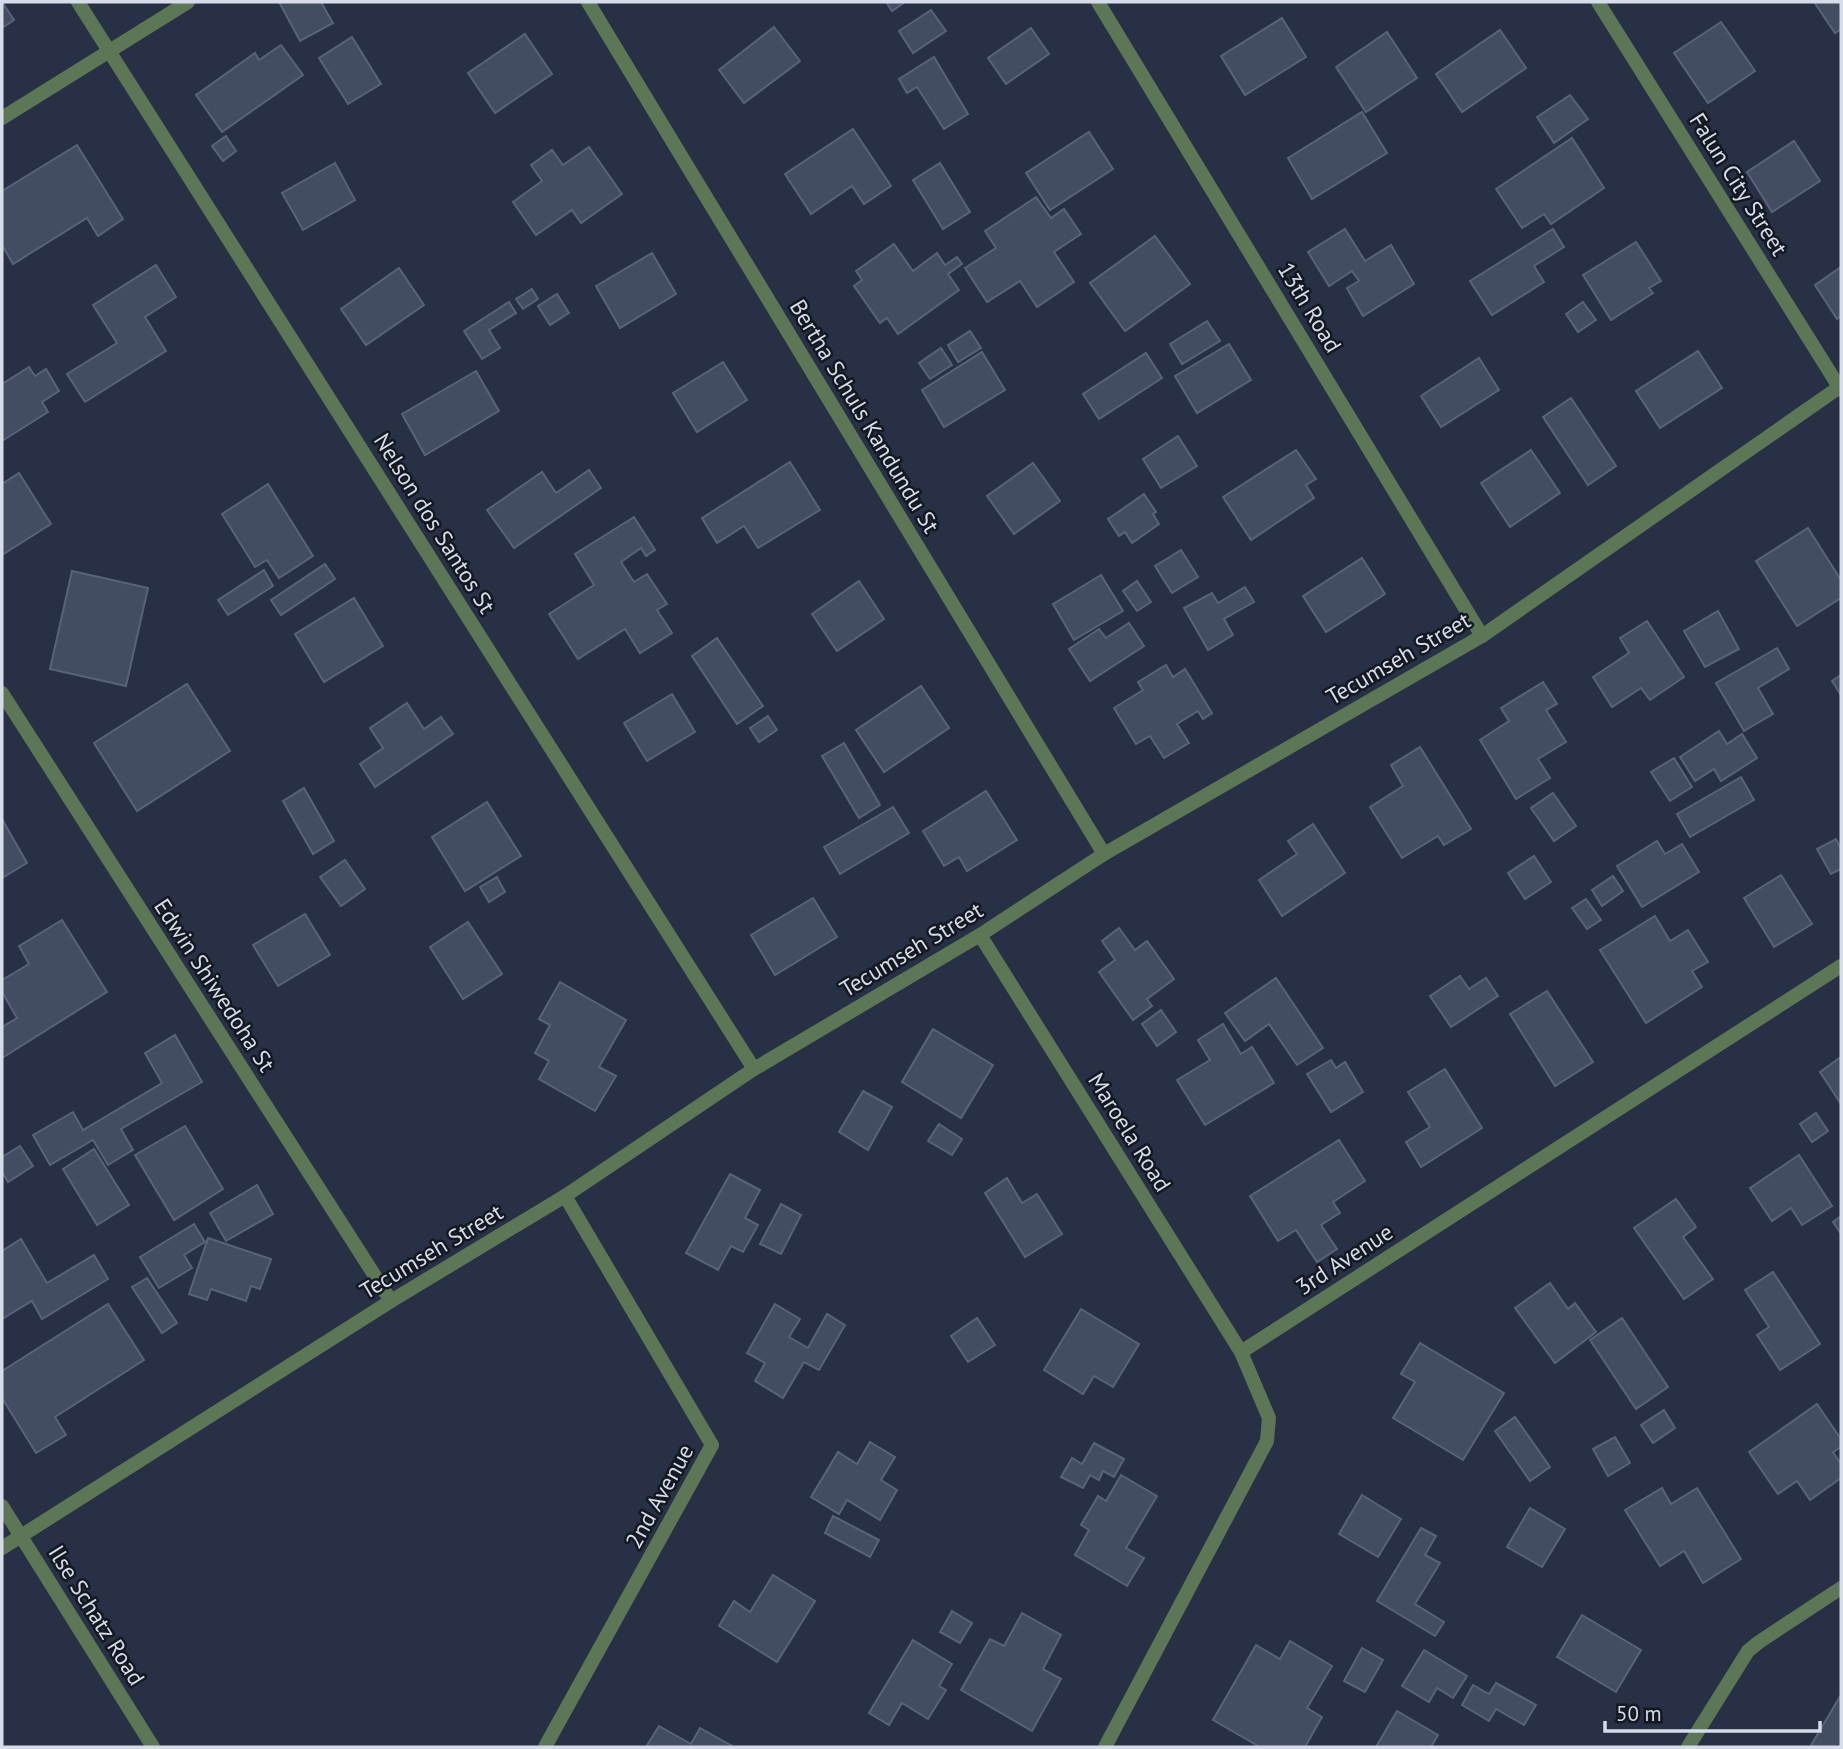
<svg xmlns="http://www.w3.org/2000/svg" width="1843" height="1749" viewBox="0 0 1843 1749" font-family="'PT Sans',sans-serif">
	<rect width="100%" height="100%" fill="#273044"/>
	<g fill="#424d62" stroke="#586379" stroke-width="2">
		<path d="M 2,2 L 14,20 L 2,28 Z"/>
		<path d="M 279,2 L 321,2 L 333,23 L 300,41 Z"/>
		<path d="M 886,2 L 905,2 L 892,11 Z"/>
		<path d="M 1814,2 L 1841,2 L 1841,29 L 1835,33 Z"/>
		<path d="M 931,10 L 946,31 L 913,53 L 899,31 Z"/>
		<path d="M 1282,18 L 1306,57 L 1245,95 L 1221,56 Z"/>
		<path d="M 1721,22 L 1755,71 L 1708,103 L 1674,53 Z"/>
		<path d="M 774,27 L 800,61 L 744,103 L 719,70 Z"/>
		<path d="M 1031,28 L 1049,54 L 1006,84 L 988,58 Z"/>
		<path d="M 1500,30 L 1526,68 L 1462,112 L 1436,74 Z"/>
		<path d="M 1387,32 L 1417,78 L 1366,112 L 1336,67 Z"/>
		<path d="M 525,34 L 552,74 L 495,113 L 468,73 Z"/>
		<path d="M 352,37 L 381,84 L 348,104 L 319,58 Z"/>
		<path d="M 281,45 L 303,75 L 222,132 L 196,95 L 255,53 L 259,60 Z"/>
		<path d="M 934,57 L 968,114 L 944,129 L 917,87 L 907,93 L 899,79 Z"/>
		<path d="M 1570,95 L 1588,119 L 1554,143 L 1537,117 Z"/>
		<path d="M 1362,112 L 1387,153 L 1312,199 L 1288,158 Z"/>
		<path d="M 853,129 L 891,186 L 864,204 L 852,186 L 811,214 L 785,174 Z"/>
		<path d="M 1089,132 L 1113,169 L 1050,210 L 1026,173 Z"/>
		<path d="M 226,136 L 236,151 L 223,161 L 212,146 Z"/>
		<path d="M 1572,138 L 1604,188 L 1551,224 L 1544,214 L 1522,228 L 1496,189 Z"/>
		<path d="M 1794,141 L 1820,181 L 1772,212 L 1747,172 Z"/>
		<path d="M 77,145 L 123,219 L 98,236 L 87,218 L 13,264 L 2,245 L 2,191 Z"/>
		<path d="M 589,147 L 622,194 L 581,223 L 572,210 L 536,235 L 513,202 L 542,181 L 531,165 L 552,150 L 563,165 Z"/>
		<path d="M 335,163 L 355,200 L 303,230 L 282,193 Z"/>
		<path d="M 940,163 L 970,212 L 943,229 L 913,180 Z"/>
		<path d="M 1036,197 L 1051,218 L 1064,209 L 1081,234 L 1054,252 L 1074,282 L 1037,307 L 1020,281 L 987,302 L 965,268 L 996,248 L 985,231 Z"/>
		<path d="M 1345,229 L 1365,261 L 1391,245 L 1414,284 L 1363,316 L 1347,288 L 1359,281 L 1352,271 L 1329,286 L 1308,252 Z"/>
		<path d="M 1553,229 L 1564,247 L 1534,266 L 1544,282 L 1492,315 L 1470,281 Z"/>
		<path d="M 1155,236 L 1190,284 L 1125,331 L 1090,283 Z"/>
		<path d="M 1636,242 L 1661,281 L 1649,288 L 1653,293 L 1611,320 L 1583,275 Z"/>
		<path d="M 894,244 L 913,271 L 937,253 L 945,265 L 957,257 L 962,264 L 948,274 L 959,290 L 898,334 L 887,318 L 880,323 L 854,286 L 862,280 L 856,271 Z"/>
		<path d="M 652,253 L 676,294 L 620,328 L 596,286 Z"/>
		<path d="M 156,265 L 176,297 L 145,317 L 166,351 L 85,402 L 67,374 L 117,343 L 93,305 Z"/>
		<path d="M 1841,267 L 1841,316 L 1837,319 L 1815,285 Z"/>
		<path d="M 399,268 L 424,305 L 366,345 L 341,309 Z"/>
		<path d="M 532,289 L 538,299 L 523,309 L 516,299 Z"/>
		<path d="M 557,294 L 569,313 L 550,325 L 538,306 Z"/>
		<path d="M 509,302 L 516,313 L 489,330 L 500,348 L 482,359 L 464,331 Z"/>
		<path d="M 1583,302 L 1596,320 L 1578,332 L 1566,314 Z"/>
		<path d="M 1207,321 L 1220,341 L 1182,364 L 1170,344 Z"/>
		<path d="M 970,331 L 981,348 L 958,362 L 948,345 Z"/>
		<path d="M 1229,344 L 1251,380 L 1197,413 L 1175,376 Z"/>
		<path d="M 941,348 L 952,365 L 930,379 L 919,363 Z"/>
		<path d="M 1698,351 L 1722,388 L 1660,428 L 1636,391 Z"/>
		<path d="M 982,352 L 1005,390 L 944,427 L 922,390 Z"/>
		<path d="M 1146,353 L 1162,378 L 1099,419 L 1083,394 Z"/>
		<path d="M 1479,358 L 1499,390 L 1441,427 L 1421,396 Z"/>
		<path d="M 723,362 L 747,400 L 697,432 L 673,393 Z"/>
		<path d="M 29,367 L 35,376 L 46,369 L 59,391 L 42,402 L 48,412 L 2,441 L 2,384 Z"/>
		<path d="M 476,371 L 499,411 L 425,455 L 402,414 Z"/>
		<path d="M 1571,398 L 1616,466 L 1588,485 L 1543,417 Z"/>
		<path d="M 1178,436 L 1197,466 L 1161,488 L 1143,459 Z"/>
		<path d="M 1296,450 L 1316,479 L 1306,485 L 1314,498 L 1251,540 L 1223,497 Z"/>
		<path d="M 1531,450 L 1560,493 L 1510,527 L 1481,483 Z"/>
		<path d="M 790,462 L 820,510 L 758,548 L 744,526 L 717,543 L 702,518 Z"/>
		<path d="M 1033,463 L 1060,501 L 1014,534 L 987,496 Z"/>
		<path d="M 589,470 L 601,488 L 514,548 L 487,510 L 542,472 L 556,493 Z"/>
		<path d="M 19,473 L 51,524 L 2,555 L 2,484 Z"/>
		<path d="M 268,484 L 313,556 L 279,578 L 267,560 L 255,567 L 222,514 Z"/>
		<path d="M 1144,494 L 1156,512 L 1153,514 L 1159,524 L 1132,543 L 1125,532 L 1119,536 L 1108,519 Z"/>
		<path d="M 634,517 L 655,550 L 646,556 L 641,548 L 621,562 L 634,582 L 647,574 L 667,604 L 657,610 L 672,633 L 640,653 L 625,629 L 578,659 L 549,614 L 594,585 L 575,554 Z"/>
		<path d="M 1808,528 L 1841,580 L 1841,598 L 1797,626 L 1756,561 Z"/>
		<path d="M 1181,550 L 1198,577 L 1172,593 L 1155,566 Z"/>
		<path d="M 1362,558 L 1385,594 L 1326,632 L 1303,596 Z"/>
		<path d="M 325,564 L 335,579 L 281,615 L 271,600 Z"/>
		<path d="M 264,570 L 273,586 L 228,615 L 218,600 Z"/>
		<path d="M 72,571 L 148,588 L 126,686 L 50,669 Z"/>
		<path d="M 1101,575 L 1123,611 L 1074,640 L 1053,604 Z"/>
		<path d="M 859,581 L 884,619 L 837,651 L 812,614 Z"/>
		<path d="M 1137,581 L 1151,602 L 1137,611 L 1123,591 Z"/>
		<path d="M 1245,587 L 1254,602 L 1224,619 L 1233,635 L 1208,650 L 1184,608 L 1212,593 L 1218,603 Z"/>
		<path d="M 354,598 L 383,646 L 324,682 L 295,634 Z"/>
		<path d="M 1718,611 L 1739,649 L 1705,667 L 1684,631 Z"/>
		<path d="M 1647,621 L 1684,677 L 1650,700 L 1641,688 L 1612,707 L 1593,677 L 1629,653 L 1620,638 Z"/>
		<path d="M 1129,623 L 1144,646 L 1090,681 L 1069,649 L 1099,629 L 1106,638 Z"/>
		<path d="M 717,638 L 763,706 L 737,724 L 692,656 Z"/>
		<path d="M 1777,648 L 1789,669 L 1758,688 L 1773,714 L 1744,731 L 1716,683 Z"/>
		<path d="M 1166,665 L 1173,677 L 1185,669 L 1212,713 L 1203,719 L 1198,711 L 1177,724 L 1189,743 L 1164,758 L 1150,736 L 1136,744 L 1114,708 L 1143,690 L 1138,682 Z"/>
		<path d="M 1841,675 L 1841,695 L 1832,681 Z"/>
		<path d="M 1543,682 L 1557,704 L 1546,710 L 1566,742 L 1538,759 L 1550,778 L 1516,799 L 1480,740 L 1509,721 L 1501,708 Z"/>
		<path d="M 187,684 L 230,751 L 137,811 L 94,743 Z"/>
		<path d="M 921,686 L 949,728 L 884,772 L 856,730 Z"/>
		<path d="M 672,694 L 695,732 L 647,761 L 624,723 Z"/>
		<path d="M 407,703 L 424,729 L 441,717 L 453,734 L 375,787 L 360,764 L 383,748 L 370,728 Z"/>
		<path d="M 768,716 L 777,730 L 759,742 L 750,728 Z"/>
		<path d="M 1719,731 L 1727,744 L 1742,734 L 1757,758 L 1721,781 L 1714,769 L 1695,781 L 1680,757 Z"/>
		<path d="M 844,743 L 880,805 L 859,818 L 822,756 Z"/>
		<path d="M 1420,747 L 1471,829 L 1444,845 L 1438,836 L 1402,858 L 1370,807 L 1403,786 L 1391,765 Z"/>
		<path d="M 1674,758 L 1692,787 L 1670,801 L 1651,772 Z"/>
		<path d="M 1741,777 L 1754,800 L 1690,837 L 1677,814 Z"/>
		<path d="M 304,788 L 334,841 L 313,854 L 283,801 Z"/>
		<path d="M 986,791 L 1017,840 L 967,871 L 959,857 L 944,866 L 923,831 Z"/>
		<path d="M 1553,793 L 1576,826 L 1554,841 L 1531,808 Z"/>
		<path d="M 487,802 L 521,856 L 465,891 L 432,837 Z"/>
		<path d="M 893,807 L 909,833 L 840,874 L 824,847 Z"/>
		<path d="M 2,819 L 27,863 L 2,878 Z"/>
		<path d="M 1313,824 L 1345,873 L 1282,916 L 1259,880 L 1297,854 L 1288,841 Z"/>
		<path d="M 1836,839 L 1841,849 L 1841,869 L 1831,874 L 1817,849 Z"/>
		<path d="M 1657,841 L 1665,854 L 1682,844 L 1699,872 L 1642,907 L 1617,866 Z"/>
		<path d="M 1534,856 L 1551,882 L 1525,899 L 1508,873 Z"/>
		<path d="M 345,860 L 365,889 L 341,906 L 320,877 Z"/>
		<path d="M 1781,875 L 1812,924 L 1774,947 L 1744,898 Z"/>
		<path d="M 1613,876 L 1623,891 L 1602,906 L 1592,890 Z"/>
		<path d="M 497,877 L 505,892 L 489,902 L 480,887 Z"/>
		<path d="M 813,898 L 837,937 L 775,975 L 751,935 Z"/>
		<path d="M 1586,899 L 1601,920 L 1587,929 L 1572,908 Z"/>
		<path d="M 305,914 L 330,955 L 278,986 L 253,945 Z"/>
		<path d="M 1655,916 L 1670,941 L 1688,930 L 1708,962 L 1692,971 L 1702,987 L 1646,1023 L 1600,950 Z"/>
		<path d="M 62,920 L 107,992 L 2,1058 L 2,1027 L 17,1018 L 2,992 L 2,980 L 29,964 L 19,946 Z"/>
		<path d="M 468,922 L 502,974 L 463,999 L 430,947 Z"/>
		<path d="M 1119,928 L 1135,950 L 1147,941 L 1174,979 L 1147,999 L 1152,1006 L 1133,1020 L 1099,972 L 1115,960 L 1102,941 Z"/>
		<path d="M 1460,976 L 1469,989 L 1486,978 L 1498,996 L 1451,1027 L 1430,996 Z"/>
		<path d="M 1276,978 L 1323,1048 L 1297,1065 L 1269,1024 L 1245,1041 L 1225,1013 Z"/>
		<path d="M 560,982 L 626,1020 L 599,1067 L 616,1076 L 595,1111 L 539,1079 L 549,1061 L 535,1053 L 550,1025 L 539,1019 Z"/>
		<path d="M 1547,991 L 1593,1062 L 1555,1086 L 1510,1014 Z"/>
		<path d="M 1161,1010 L 1176,1032 L 1157,1046 L 1142,1024 Z"/>
		<path d="M 1223,1024 L 1241,1054 L 1252,1047 L 1274,1083 L 1205,1125 L 1177,1080 L 1210,1060 L 1198,1040 Z"/>
		<path d="M 933,1029 L 993,1065 L 961,1118 L 902,1082 Z"/>
		<path d="M 175,1035 L 202,1082 L 121,1129 L 133,1150 L 108,1165 L 93,1140 L 50,1165 L 33,1135 L 73,1112 L 83,1130 L 162,1083 L 145,1053 Z"/>
		<path d="M 1841,1057 L 1841,1104 L 1820,1072 Z"/>
		<path d="M 1331,1060 L 1336,1068 L 1345,1062 L 1363,1092 L 1331,1112 L 1307,1074 Z"/>
		<path d="M 1445,1069 L 1482,1128 L 1421,1167 L 1406,1142 L 1430,1127 L 1408,1092 Z"/>
		<path d="M 863,1091 L 892,1107 L 868,1150 L 839,1132 Z"/>
		<path d="M 1816,1113 L 1828,1131 L 1812,1142 L 1800,1124 Z"/>
		<path d="M 939,1124 L 962,1139 L 952,1155 L 928,1141 Z"/>
		<path d="M 185,1126 L 223,1189 L 174,1220 L 135,1155 Z"/>
		<path d="M 1339,1140 L 1365,1181 L 1333,1202 L 1340,1213 L 1321,1225 L 1337,1249 L 1317,1262 L 1296,1230 L 1278,1241 L 1250,1196 Z"/>
		<path d="M 20,1146 L 33,1166 L 8,1182 L 2,1172 L 2,1157 Z"/>
		<path d="M 94,1149 L 129,1205 L 97,1225 L 63,1169 Z"/>
		<path d="M 1799,1155 L 1832,1206 L 1802,1225 L 1791,1208 L 1772,1221 L 1750,1188 Z"/>
		<path d="M 730,1174 L 760,1190 L 745,1218 L 758,1225 L 743,1252 L 731,1246 L 718,1270 L 686,1253 Z"/>
		<path d="M 1007,1178 L 1022,1203 L 1037,1194 L 1062,1234 L 1025,1257 L 985,1193 Z"/>
		<path d="M 257,1185 L 273,1214 L 226,1241 L 210,1213 Z"/>
		<path d="M 1676,1199 L 1696,1227 L 1683,1237 L 1713,1279 L 1684,1299 L 1634,1228 Z"/>
		<path d="M 781,1204 L 801,1215 L 781,1254 L 760,1244 Z"/>
		<path d="M 1841,1216 L 1841,1234 L 1833,1222 Z"/>
		<path d="M 194,1224 L 205,1242 L 184,1255 L 192,1268 L 159,1288 L 140,1257 Z"/>
		<path d="M 208,1238 L 271,1259 L 260,1289 L 251,1286 L 246,1301 L 211,1289 L 207,1300 L 189,1294 Z"/>
		<path d="M 21,1239 L 47,1283 L 94,1255 L 108,1279 L 42,1319 L 32,1301 L 2,1319 L 2,1251 Z"/>
		<path d="M 1773,1272 L 1820,1344 L 1780,1370 L 1757,1335 L 1769,1327 L 1745,1290 Z"/>
		<path d="M 147,1278 L 177,1323 L 162,1333 L 132,1287 Z"/>
		<path d="M 1550,1283 L 1568,1309 L 1575,1303 L 1596,1332 L 1555,1363 L 1515,1308 Z"/>
		<path d="M 108,1304 L 144,1360 L 55,1417 L 66,1435 L 36,1453 L 2,1398 L 2,1371 Z"/>
		<path d="M 775,1304 L 800,1319 L 789,1337 L 808,1348 L 827,1314 L 845,1325 L 819,1370 L 804,1362 L 783,1398 L 755,1381 L 765,1363 L 747,1353 Z"/>
		<path d="M 1081,1309 L 1139,1344 L 1113,1387 L 1094,1376 L 1083,1394 L 1044,1370 Z"/>
		<path d="M 977,1318 L 995,1345 L 968,1362 L 951,1336 Z"/>
		<path d="M 1622,1318 L 1668,1387 L 1636,1409 L 1590,1340 Z"/>
		<path d="M 1420,1343 L 1504,1393 L 1463,1460 L 1393,1418 L 1415,1382 L 1401,1374 Z"/>
		<path d="M 1817,1404 L 1841,1439 L 1841,1447 L 1833,1452 L 1841,1464 L 1841,1478 L 1810,1500 L 1797,1481 L 1778,1494 L 1749,1452 Z"/>
		<path d="M 1664,1410 L 1675,1428 L 1653,1443 L 1641,1425 Z"/>
		<path d="M 1515,1417 L 1550,1467 L 1530,1481 L 1495,1431 Z"/>
		<path d="M 1615,1437 L 1630,1463 L 1608,1476 L 1593,1449 Z"/>
		<path d="M 870,1442 L 895,1457 L 881,1480 L 897,1490 L 880,1520 L 847,1500 L 839,1514 L 811,1497 L 838,1452 L 857,1464 Z"/>
		<path d="M 1094,1443 L 1124,1459 L 1114,1477 L 1103,1471 L 1099,1480 L 1090,1475 L 1083,1488 L 1061,1477 L 1072,1458 L 1082,1464 Z"/>
		<path d="M 1121,1475 L 1157,1496 L 1126,1548 L 1144,1558 L 1127,1586 L 1075,1555 L 1089,1530 L 1081,1525 L 1098,1496 L 1106,1501 Z"/>
		<path d="M 1662,1488 L 1671,1504 L 1697,1488 L 1741,1559 L 1703,1583 L 1684,1551 L 1660,1566 L 1625,1510 Z"/>
		<path d="M 1362,1495 L 1401,1519 L 1378,1557 L 1339,1534 Z"/>
		<path d="M 1530,1508 L 1565,1529 L 1542,1567 L 1507,1547 Z"/>
		<path d="M 833,1516 L 879,1540 L 870,1557 L 825,1533 Z"/>
		<path d="M 1421,1528 L 1436,1536 L 1425,1555 L 1440,1563 L 1415,1604 L 1444,1622 L 1435,1636 L 1377,1601 Z"/>
		<path d="M 773,1575 L 815,1601 L 777,1662 L 719,1626 L 734,1601 L 750,1612 Z"/>
		<path d="M 952,1611 L 972,1623 L 960,1643 L 940,1632 Z"/>
		<path d="M 1022,1613 L 1061,1635 L 1043,1669 L 1061,1679 L 1032,1731 L 961,1690 L 990,1639 L 1004,1646 Z"/>
		<path d="M 1582,1615 L 1641,1650 L 1616,1692 L 1557,1657 Z"/>
		<path d="M 913,1640 L 952,1664 L 939,1686 L 946,1690 L 928,1719 L 902,1703 L 889,1725 L 869,1713 Z"/>
		<path d="M 1290,1641 L 1332,1666 L 1307,1708 L 1322,1717 L 1305,1747 L 1260,1747 L 1213,1720 L 1256,1645 L 1280,1659 Z"/>
		<path d="M 1362,1648 L 1383,1660 L 1365,1692 L 1344,1681 Z"/>
		<path d="M 1424,1650 L 1467,1676 L 1453,1698 L 1437,1688 L 1429,1702 L 1402,1686 Z"/>
		<path d="M 1496,1683 L 1536,1705 L 1524,1725 L 1496,1709 L 1489,1721 L 1462,1705 L 1473,1685 L 1489,1694 Z"/>
		<path d="M 1841,1695 L 1841,1747 L 1810,1747 Z"/>
		<path d="M 1397,1711 L 1438,1735 L 1431,1747 L 1376,1747 Z"/>
		<path d="M 659,1726 L 691,1744 L 700,1728 L 734,1747 L 646,1747 Z"/>
	</g>
	<g fill="none" stroke-linecap="round" stroke-linejoin="round">
		<g stroke="#5d7656" stroke-width="14">
			<path d="M 78,2 L 754,1069"/>
			<path d="M 588,2 L 1104,854"/>
			<path d="M 1098,2 L 1482,636"/>
			<path d="M 1598,2 L 1841,390"/>
			<path d="M 2,118 L 188,2"/>
			<path d="M 2,693 L 391,1301"/>
			<path d="M 980,935 L 1241,1352 L 1269,1418 L 1267,1441 L 1105,1747"/>
			<path d="M 1241,1352 L 1841,966"/>
			<path d="M 2,1506 L 153,1747"/>
			<path d="M 2,1548 L 391,1301 L 565,1196 L 754,1069 L 980,935 L 1104,854 L 1482,636 L 1841,386"/>
			<path d="M 545,1747 L 712,1445 L 565,1196"/>
			<path d="M 1688,1747 L 1748,1651 L 1759,1642 L 1841,1588"/>
		</g>
	</g>
	<g text-anchor="middle" dominant-baseline="central" stroke-width="5" stroke-linejoin="round" paint-order="stroke">
		<g font-size="23" fill="#d6dce9" stroke="#141921">
			<text transform="translate(1739 184) rotate(58)">Falun City Street</text>
			<text transform="translate(1310 307) rotate(59)">13th Road</text>
			<text transform="translate(865 416) rotate(59)">Bertha Schuls Kandundu St</text>
			<text transform="translate(435 523) rotate(58)">Nelson dos Santos St</text>
			<text transform="translate(1398 658) rotate(-30)">Tecumseh Street</text>
			<text transform="translate(911 949) rotate(-31)">Tecumseh Street</text>
			<text transform="translate(215 985) rotate(57)">Edwin Shiwedoha St</text>
			<text transform="translate(1130 1132) rotate(58)">Maroela Road</text>
			<text transform="translate(431 1251) rotate(-31)">Tecumseh Street</text>
			<text transform="translate(1344 1259) rotate(-33)">3rd Avenue</text>
			<text transform="translate(659 1496) rotate(-61)">2nd Avenue</text>
			<text transform="translate(97 1615) rotate(58)">Ilse Schatz Road</text>
		</g>
	</g>
	<rect width="1843" height="1749" fill="none" stroke="#d6dce9" stroke-width="7"/>
	<path d="M1605 1721v10h215v-10" fill="none" stroke="#d6dce9" stroke-width="3.5"/>
	<text x="1616" y="1721" font-size="21" fill="#d6dce9" stroke="#141921" stroke-width="5" paint-order="stroke">50 m</text>
</svg>
